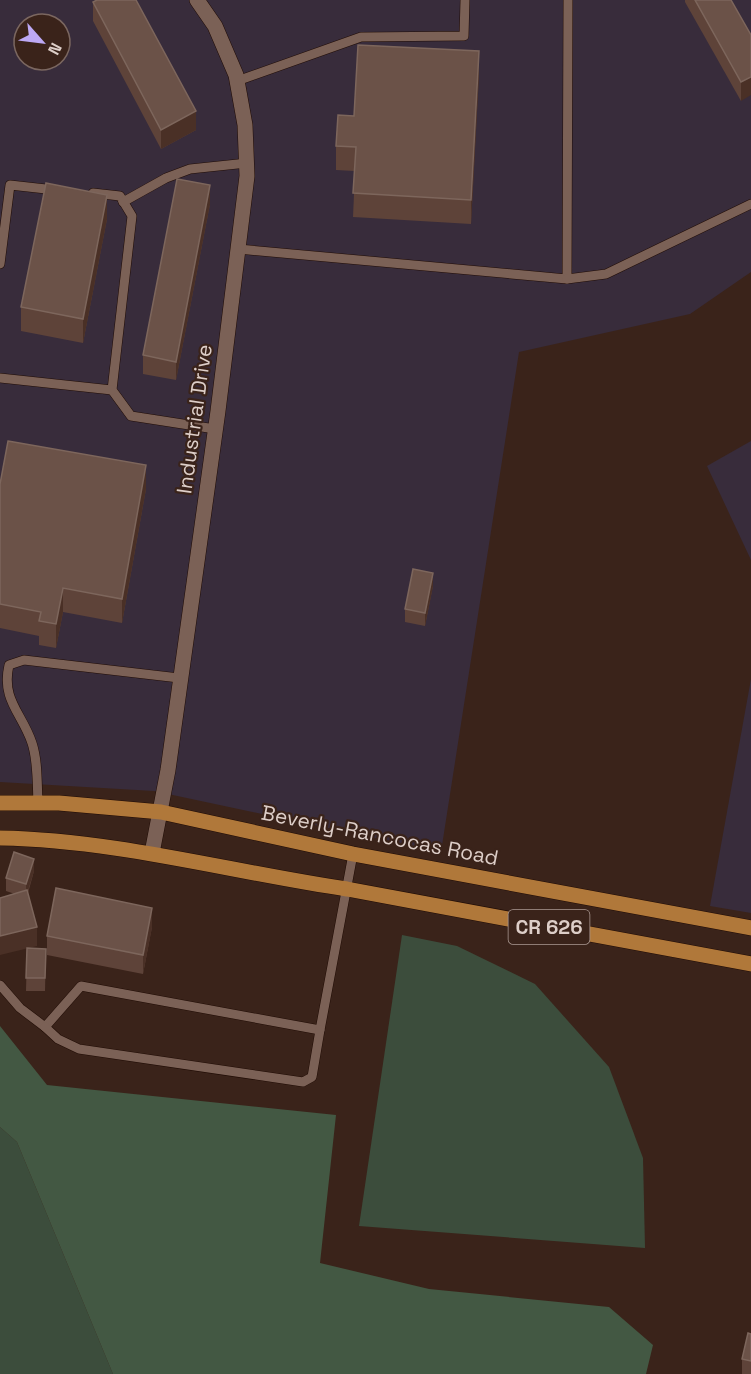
<svg xmlns="http://www.w3.org/2000/svg" width="751" height="1374" viewBox="0 0 751 1374" font-family="'Space Grotesk',sans-serif">
	<rect width="100%" height="100%" fill="#3a231a"/>
	<g fill="#382c3b" fill-rule="evenodd">
		<path d="M 0,0 L 751,0 L 751,272 L 690,314 L 519,352 L 441,852 L 154,791 L 0,782 ZM 24,24 L 60,24 L 60,60 L 24,60 Z"/>
		<path d="M 751,441 L 751,560 L 707,466 Z"/>
		<path d="M 751,679 L 751,913 L 710,906 Z"/>
	</g>
	<g fill="#3c4d3c">
		<path d="M 402,935 L 457,946 L 535,984 L 609,1067 L 643,1158 L 645,1248 L 359,1226 Z"/>
		<path d="M 0,1127 L 17,1142 L 113,1374 L 0,1374 Z"/>
	</g>
	<path fill="#435843" d="M 0,1026 L 47,1085 L 336,1115 L 320,1263 L 429,1289 L 609,1307 L 653,1345 L 646,1374 L 113,1374 L 17,1142 L 0,1127 Z"/>
	<g fill="none" stroke-linecap="round" stroke-linejoin="round">
		<g stroke="#200c05" stroke-width="10">
			<g id="lane">
				<path d="M 237,81 L 361,37 L 464,36 L 465,0"/>
				<path d="M 93,193 L 120,196 L 132,216 L 112,390 L 131,416 L 215,429"/>
				<path d="M 123,202 L 166,178 L 190,169 L 247,163"/>
				<path d="M 238,249 L 567,279 L 568,0"/>
				<path d="M 0,264 L 10,185 L 55,190"/>
				<path d="M 567,279 L 606,274 L 751,204"/>
				<path d="M 0,378 L 112,390"/>
				<path d="M 38,803 C 37,784 38,761 32,743 C 22,713 1,700 9,665 L 24,660 L 179,678"/>
				<path d="M 0,985 L 20,1008 L 45,1027 L 81,986 L 320,1030 L 353,854"/>
				<path d="M 45,1027 L 58,1039 L 79,1049 L 303,1082 L 312,1077 L 320,1030"/>
			</g>
		</g>
		<g stroke="#200c05" stroke-width="16">
			<path id="street" d="M 152,853 L 168,770 L 218,411 L 247,176 L 245,125 L 236,75 L 215,26 L 197,0"/>
		</g>
		<g stroke="#200c05" stroke-width="16">
			<g id="primary">
				<path d="M 0,803 L 59,803 L 161,812 L 353,854 L 751,928"/>
				<path d="M 0,838 C 118,840 231,872 347,889 L 751,964"/>
			</g>
		</g>
		<use href="#lane" stroke="#7b6156" stroke-width="9"/>
		<use href="#street" stroke="#7b6156" stroke-width="15"/>
		<use href="#primary" stroke="#b0783a" stroke-width="15"/>
	</g>
	<g fill="#5e4339">
		<path d="M 685,0 L 731,0 L 751,35 L 741,101 L 685,2 Z"/>
		<path d="M 93,2 L 196,130 L 161,149 L 93,21 Z"/>
		<path d="M 479,75 L 471,224 L 353,217 L 355,171 L 336,170 L 336,146 L 354,116 Z"/>
		<path d="M 210,204 L 176,380 L 143,374 L 143,355 Z"/>
		<path d="M 107,219 L 83,343 L 21,331 L 21,307 Z"/>
		<path d="M 0,484 L 146,489 L 122,623 L 63,612 L 56,648 L 39,645 L 39,636 L 0,628 Z"/>
		<path d="M 433,586 L 425,626 L 405,622 L 405,609 Z"/>
		<path d="M 34,871 L 28,893 L 37,946 L 15,894 L 6,891 L 6,878 Z"/>
		<path d="M 152,927 L 143,974 L 47,955 L 47,936 Z"/>
		<path d="M 27,948 L 46,949 L 45,991 L 26,991 Z"/>
		<path d="M 751,1334 L 751,1374 L 742,1374 L 742,1359 Z"/>
	</g>
	<g fill="#4a3026">
		<path d="M 479,51 L 479,75 L 471,224 L 471,200 Z"/>
		<path d="M 751,77 L 751,95 L 741,101 L 741,82 Z"/>
		<path d="M 196,111 L 196,130 L 161,149 L 161,130 Z"/>
		<path d="M 210,185 L 210,204 L 176,380 L 176,362 Z"/>
		<path d="M 107,195 L 107,219 L 83,343 L 83,319 Z"/>
		<path d="M 146,465 L 146,489 L 122,623 L 122,599 Z"/>
		<path d="M 433,573 L 433,586 L 425,626 L 425,613 Z"/>
		<path d="M 63,588 L 63,612 L 56,648 L 56,624 Z"/>
		<path d="M 34,859 L 34,871 L 26,897 L 26,884 Z"/>
		<path d="M 152,908 L 152,927 L 143,974 L 143,955 Z"/>
		<path d="M 37,927 L 37,946 L 0,955 L 0,936 Z"/>
	</g>
	<g fill="#6b5248" stroke="#7d665c" stroke-width="1.5">
		<path d="M 97,0 L 136,0 L 196,111 L 161,130 L 93,2 Z"/>
		<path d="M 695,0 L 731,0 L 751,35 L 751,77 L 741,82 Z"/>
		<path d="M 358,45 L 479,51 L 471,200 L 353,193 L 356,147 L 336,146 L 338,115 L 354,116 Z"/>
		<path d="M 177,179 L 210,185 L 176,362 L 143,355 Z"/>
		<path d="M 46,183 L 107,195 L 83,319 L 21,307 Z"/>
		<path d="M 8,441 L 146,465 L 122,599 L 63,588 L 56,624 L 39,621 L 41,612 L 0,604 L 0,484 Z"/>
		<path d="M 413,569 L 433,573 L 425,613 L 405,609 Z"/>
		<path d="M 14,852 L 34,859 L 26,884 L 6,878 Z"/>
		<path d="M 56,888 L 152,908 L 143,955 L 47,936 Z"/>
		<path d="M 27,890 L 37,927 L 0,936 L 0,898 Z"/>
		<path d="M 27,948 L 46,949 L 45,978 L 26,978 Z"/>
		<path d="M 748,1333 L 751,1334 L 751,1361 L 742,1359 Z"/>
	</g>
	<g text-anchor="middle" dominant-baseline="central" stroke-width="4.5" stroke-linejoin="round" paint-order="stroke">
		<rect fill="#3a231a" stroke="#ac9b94" stroke-width="1.5" x="508.5" y="910" width="81" height="34" rx="4.5"/>
		<g font-size="20" font-weight="bold" fill="#ddcec8">
			<text x="549" y="927">CR 626</text>
		</g>
		<g font-size="21" fill="#ddcec8" stroke="#3a231a">
			<text transform="translate(194 419) rotate(-82)">Industrial Drive</text>
			<text transform="translate(380 835) rotate(11)">Beverly-Rancocas Road</text>
		</g>
	</g>
	<g transform="translate(42 42) rotate(118)"><circle r="28" fill="#3a231a" stroke="#7b6760" stroke-width="1.5"/>
	<path d="M0-4.5L10 22L0 15L-10 22Z" fill="#bda9f5"/>
	<text y="-9" font-size="16" font-weight="bold" text-anchor="middle" fill="#ddcec8">N</text>
	</g>
</svg>
